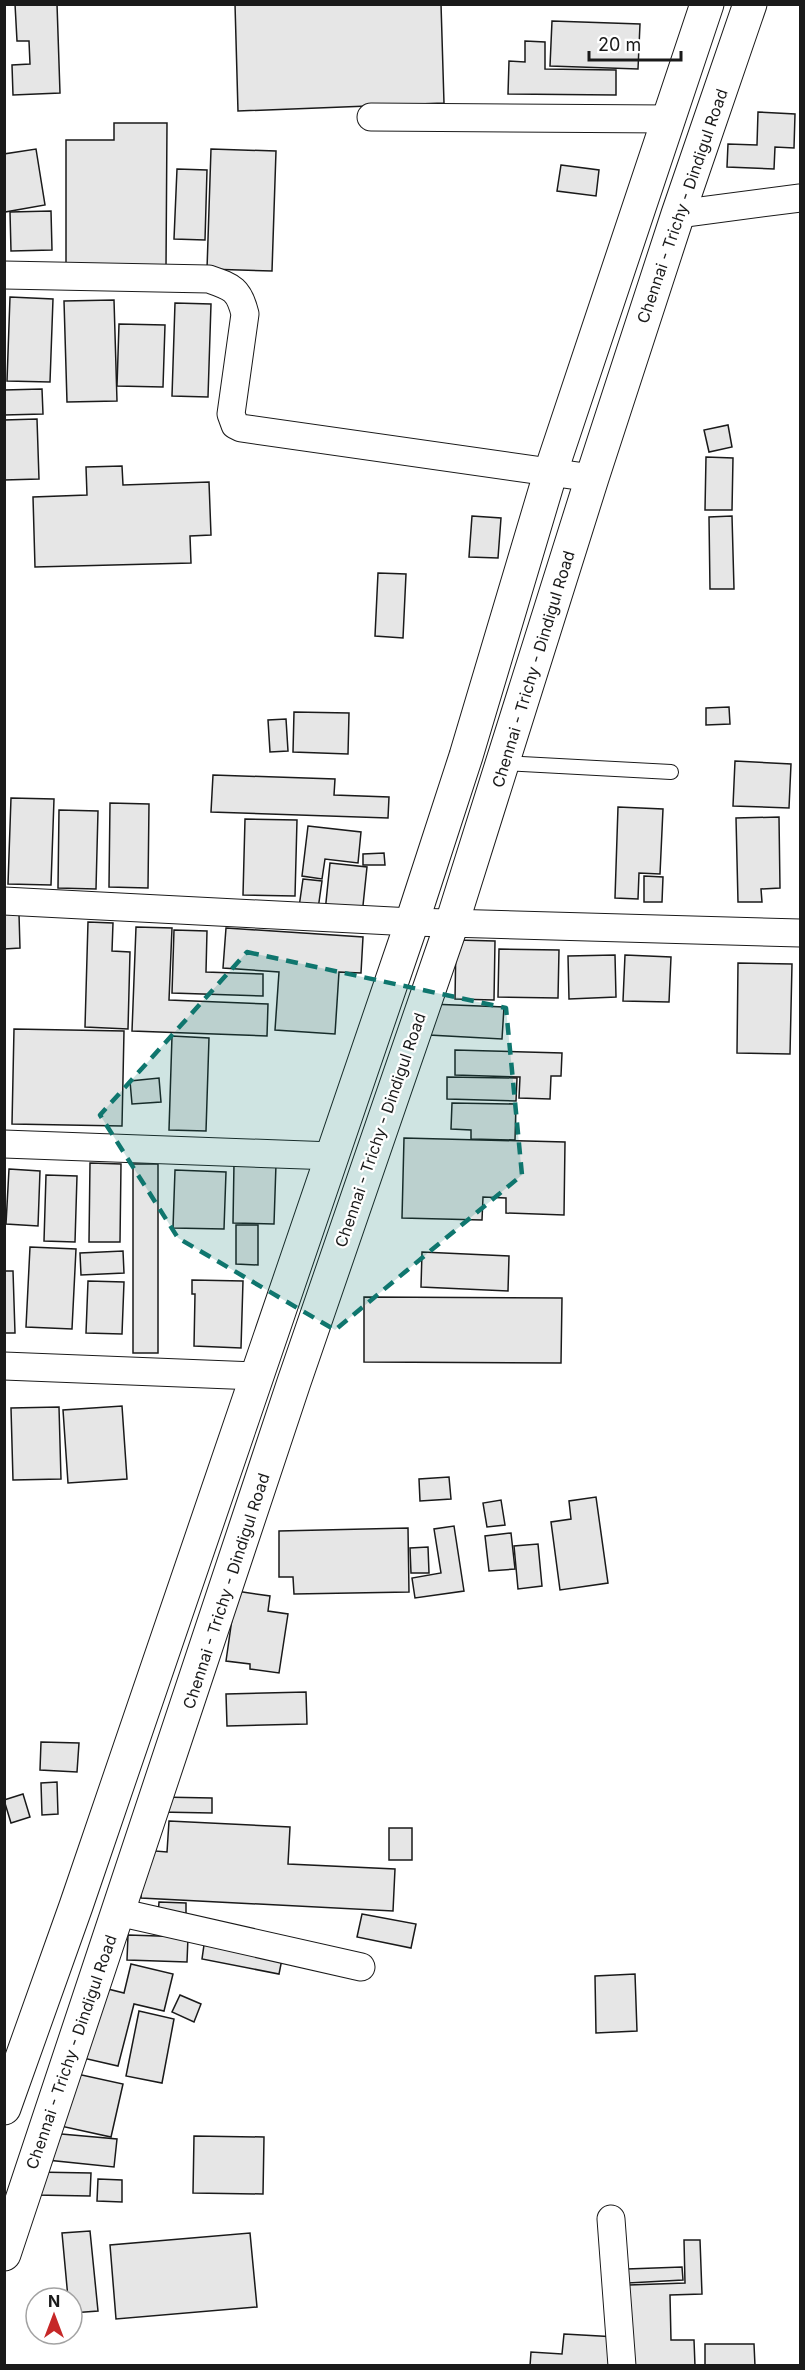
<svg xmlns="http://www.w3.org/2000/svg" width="805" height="2370" viewBox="0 0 805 2370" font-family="Inter,sans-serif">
	<rect width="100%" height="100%" fill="#fff"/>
	<g fill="#e6e6e6" stroke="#1a1a1a" stroke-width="1.5">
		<path d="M 15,4 L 57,4 L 60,93 L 13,95 L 12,65 L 30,64 L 29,41 L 17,41 Z"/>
		<path d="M 235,4 L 441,4 L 444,103 L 238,111 Z"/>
		<path d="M 552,21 L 640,24 L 638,69 L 550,66 Z"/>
		<path d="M 525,41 L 545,42 L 545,69 L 616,70 L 616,95 L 508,94 L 509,61 L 525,62 Z"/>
		<path d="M 758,112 L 795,114 L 794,148 L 775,147 L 774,169 L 727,167 L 728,144 L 757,145 Z"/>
		<path d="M 114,123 L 167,123 L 166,268 L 66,267 L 66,140 L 114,140 Z"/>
		<path d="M 36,149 L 45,205 L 5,212 L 4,154 Z"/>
		<path d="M 211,149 L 276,151 L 272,271 L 207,269 Z"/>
		<path d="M 561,165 L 599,170 L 596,196 L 557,191 Z"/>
		<path d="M 177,169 L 207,170 L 205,240 L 174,239 Z"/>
		<path d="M 51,211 L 52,250 L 11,251 L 10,212 Z"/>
		<path d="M 10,297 L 53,299 L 50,382 L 7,381 Z"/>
		<path d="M 114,300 L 117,401 L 67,402 L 64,301 Z"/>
		<path d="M 175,303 L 211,304 L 208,397 L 172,396 Z"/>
		<path d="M 119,324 L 165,325 L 163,387 L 117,386 Z"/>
		<path d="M 42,389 L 43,414 L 4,415 L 4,390 Z"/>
		<path d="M 37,419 L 39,479 L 4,480 L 4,420 Z"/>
		<path d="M 728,425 L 732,447 L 709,452 L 704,430 Z"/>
		<path d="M 706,457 L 733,458 L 732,510 L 705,510 Z"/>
		<path d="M 122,466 L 123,485 L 209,482 L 211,535 L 190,536 L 191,563 L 35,567 L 33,497 L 87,495 L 86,467 Z"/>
		<path d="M 472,516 L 501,518 L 498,558 L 469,557 Z"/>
		<path d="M 732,516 L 734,589 L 710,589 L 709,517 Z"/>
		<path d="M 378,573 L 406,574 L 403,638 L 375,636 Z"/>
		<path d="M 729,707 L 730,724 L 706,725 L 706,708 Z"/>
		<path d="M 294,712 L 349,713 L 348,754 L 293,752 Z"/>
		<path d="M 286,719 L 288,751 L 270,752 L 268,720 Z"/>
		<path d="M 735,761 L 791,764 L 789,808 L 733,806 Z"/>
		<path d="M 213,775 L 335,779 L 334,795 L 389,797 L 388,818 L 211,812 Z"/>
		<path d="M 11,798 L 54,799 L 51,885 L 8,884 Z"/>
		<path d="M 110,803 L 149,804 L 148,888 L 109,887 Z"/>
		<path d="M 618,807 L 663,809 L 660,874 L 639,873 L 638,899 L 615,898 Z"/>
		<path d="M 59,810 L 98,811 L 96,889 L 58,888 Z"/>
		<path d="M 779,817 L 780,888 L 761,889 L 762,902 L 738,902 L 736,818 Z"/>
		<path d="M 245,819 L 297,820 L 295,896 L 243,895 Z"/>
		<path d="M 308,826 L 361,832 L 358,863 L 325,859 L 322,879 L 302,876 Z"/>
		<path d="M 384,853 L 385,865 L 363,865 L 363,854 Z"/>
		<path d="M 330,863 L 367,867 L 362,915 L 325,912 Z"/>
		<path d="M 644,876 L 663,877 L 662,902 L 644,902 Z"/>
		<path d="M 303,879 L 322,881 L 318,909 L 299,907 Z"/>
		<path d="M 4,914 L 19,914 L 20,948 L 4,949 Z"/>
		<path d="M 88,922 L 113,923 L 112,951 L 130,952 L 128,1029 L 85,1027 Z"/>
		<path d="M 136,927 L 172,928 L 169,1000 L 268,1004 L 267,1036 L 132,1031 Z"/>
		<path d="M 226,928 L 363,937 L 361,973 L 339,972 L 335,1034 L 275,1030 L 279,972 L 223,968 Z"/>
		<path d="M 174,930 L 207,931 L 206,972 L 263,974 L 263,996 L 172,993 Z"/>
		<path d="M 456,940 L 495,941 L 494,1000 L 455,999 Z"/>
		<path d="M 499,949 L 559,950 L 558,998 L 498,997 Z"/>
		<path d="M 615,955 L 616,997 L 569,999 L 568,956 Z"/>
		<path d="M 625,955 L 671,957 L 669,1002 L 623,1001 Z"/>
		<path d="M 738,963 L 792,964 L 790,1054 L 737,1053 Z"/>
		<path d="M 430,1004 L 504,1007 L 502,1039 L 429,1035 Z"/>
		<path d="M 14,1029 L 124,1031 L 122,1126 L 12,1124 Z"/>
		<path d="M 172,1036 L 209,1038 L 206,1131 L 169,1130 Z"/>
		<path d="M 455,1050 L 562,1053 L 561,1076 L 551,1076 L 550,1099 L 519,1098 L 520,1077 L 455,1075 Z"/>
		<path d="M 447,1077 L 517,1078 L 516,1101 L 447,1099 Z"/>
		<path d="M 159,1078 L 161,1102 L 132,1104 L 130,1081 Z"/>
		<path d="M 452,1103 L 516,1104 L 515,1140 L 471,1139 L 471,1130 L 451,1129 Z"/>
		<path d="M 404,1138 L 565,1142 L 564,1215 L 506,1213 L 506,1198 L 483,1197 L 482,1220 L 402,1218 Z"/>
		<path d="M 90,1163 L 121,1164 L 120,1242 L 89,1242 Z"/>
		<path d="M 234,1163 L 276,1164 L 274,1224 L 233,1223 Z"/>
		<rect x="133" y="1164" width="25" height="189"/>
		<path d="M 9,1169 L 40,1171 L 38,1226 L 6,1224 Z"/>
		<path d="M 175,1170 L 226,1172 L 224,1229 L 173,1228 Z"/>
		<path d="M 46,1175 L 77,1176 L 75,1242 L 44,1241 Z"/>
		<path d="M 236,1225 L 258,1225 L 258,1265 L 236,1264 Z"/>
		<path d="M 30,1247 L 76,1249 L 72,1329 L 26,1327 Z"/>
		<path d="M 123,1251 L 124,1273 L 81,1275 L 80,1253 Z"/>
		<path d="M 422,1252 L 509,1256 L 508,1291 L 421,1287 Z"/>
		<path d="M 4,1271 L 13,1271 L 15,1333 L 4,1333 Z"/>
		<path d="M 192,1280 L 243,1281 L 241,1348 L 194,1346 L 195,1294 L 192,1294 Z"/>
		<path d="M 88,1281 L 124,1282 L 122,1334 L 86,1333 Z"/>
		<path d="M 364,1297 L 562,1298 L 561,1363 L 364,1362 Z"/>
		<path d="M 122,1406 L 127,1479 L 68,1483 L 63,1410 Z"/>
		<path d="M 59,1407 L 61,1479 L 13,1480 L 11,1408 Z"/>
		<path d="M 449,1477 L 451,1499 L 420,1501 L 419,1479 Z"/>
		<path d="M 596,1497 L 608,1583 L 560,1590 L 551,1522 L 571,1519 L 569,1501 Z"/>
		<path d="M 501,1500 L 505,1525 L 487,1527 L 483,1503 Z"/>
		<path d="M 454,1526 L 464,1591 L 415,1598 L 412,1578 L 441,1573 L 434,1529 Z"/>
		<path d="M 408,1528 L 409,1592 L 294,1594 L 293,1577 L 279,1577 L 279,1531 Z"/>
		<path d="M 511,1533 L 515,1569 L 489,1571 L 485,1536 Z"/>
		<path d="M 538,1544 L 542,1586 L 518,1589 L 514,1546 Z"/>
		<path d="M 428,1547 L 429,1573 L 411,1573 L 410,1548 Z"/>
		<path d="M 236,1591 L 270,1596 L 268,1611 L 288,1614 L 279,1673 L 250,1669 L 250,1664 L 226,1661 Z"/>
		<path d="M 306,1692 L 307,1724 L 227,1726 L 226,1694 Z"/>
		<path d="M 41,1742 L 79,1743 L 77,1772 L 40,1770 Z"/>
		<path d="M 57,1782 L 58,1814 L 42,1815 L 41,1783 Z"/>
		<path d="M 23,1794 L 30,1817 L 11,1823 L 4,1800 Z"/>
		<path d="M 159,1797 L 212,1798 L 212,1813 L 159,1812 Z"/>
		<path d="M 169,1821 L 290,1827 L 288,1864 L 395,1869 L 393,1911 L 141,1898 L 143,1850 L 167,1852 Z"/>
		<rect x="389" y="1828" width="23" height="32"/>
		<path d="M 159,1902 L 186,1903 L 186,1917 L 158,1916 Z"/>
		<path d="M 362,1914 L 416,1924 L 411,1948 L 357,1937 Z"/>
		<path d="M 128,1935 L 188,1937 L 187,1962 L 127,1960 Z"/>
		<path d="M 204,1945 L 282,1959 L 279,1974 L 202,1959 Z"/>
		<path d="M 131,1964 L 173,1974 L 164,2011 L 134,2004 L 118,2066 L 83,2058 L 100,1987 L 124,1993 Z"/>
		<path d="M 635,1974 L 637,2031 L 596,2033 L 595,1976 Z"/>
		<path d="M 180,1995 L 201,2004 L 194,2022 L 172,2012 Z"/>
		<path d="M 139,2011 L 174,2019 L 162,2083 L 126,2076 Z"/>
		<path d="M 68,2072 L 123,2084 L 111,2137 L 56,2125 Z"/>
		<path d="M 50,2133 L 117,2139 L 114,2167 L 47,2160 Z"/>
		<path d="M 194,2136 L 264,2137 L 263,2194 L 193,2193 Z"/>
		<path d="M 34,2172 L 91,2173 L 90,2196 L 34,2195 Z"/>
		<path d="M 98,2179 L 122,2180 L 122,2202 L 97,2201 Z"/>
		<path d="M 90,2231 L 98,2311 L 72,2313 L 72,2298 L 68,2298 L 62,2233 Z"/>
		<path d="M 250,2233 L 257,2307 L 116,2319 L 110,2245 Z"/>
		<path d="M 684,2240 L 700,2240 L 702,2294 L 670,2295 L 671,2340 L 694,2340 L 695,2366 L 632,2366 L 629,2285 L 685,2283 Z"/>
		<path d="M 682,2267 L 683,2280 L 628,2283 L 627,2269 Z"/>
		<path d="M 564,2334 L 617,2337 L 615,2366 L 530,2366 L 531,2352 L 562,2354 Z"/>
		<path d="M 705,2344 L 754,2344 L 755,2366 L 705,2366 Z"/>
	</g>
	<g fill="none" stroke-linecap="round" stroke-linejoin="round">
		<g stroke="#1a1a1a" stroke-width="16">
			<path id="service" d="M 504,763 L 671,772"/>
		</g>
		<g stroke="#1a1a1a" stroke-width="29">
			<g id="minor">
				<path d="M 371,117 L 669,119"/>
				<path d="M 678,214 L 800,198"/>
				<path d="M 4,275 L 209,279 C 232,287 239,289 245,314 L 231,414 L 235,425 L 241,428 L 592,478"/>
				<path d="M 4,901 L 412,922 L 800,933"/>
				<path d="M 4,1144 L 333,1156"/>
				<path d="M 4,1366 L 256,1376"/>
				<path d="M 118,1912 L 361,1967"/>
				<path d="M 611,2219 L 622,2366"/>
			</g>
		</g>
		<g stroke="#1a1a1a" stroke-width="35">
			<g id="trunk">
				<path d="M 4,2108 L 76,1906 L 412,922 L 466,756 L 551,471 L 707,4"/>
				<path d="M 4,2254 L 294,1382 L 452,923 L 592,478 L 678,214 L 750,4"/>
			</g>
		</g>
		<use href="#service" stroke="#fff" stroke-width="14"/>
		<use href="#minor" stroke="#fff" stroke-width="27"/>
		<use href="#trunk" stroke="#fff" stroke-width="33"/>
	</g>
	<path fill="#0f766e" fill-opacity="0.2" stroke="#0f766e" stroke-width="4.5" stroke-dasharray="12 8" stroke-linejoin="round" d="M 247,952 L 506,1008 L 522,1175 L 335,1330 L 178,1238 L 100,1115 Z"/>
	<g text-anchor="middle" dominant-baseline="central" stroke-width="4.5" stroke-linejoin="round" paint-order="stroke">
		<g font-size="16" fill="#1a1a1a" stroke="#fff">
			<text transform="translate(682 206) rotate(-71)">Chennai - Trichy - Dindigul Road</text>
			<text transform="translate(533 669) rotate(-73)">Chennai - Trichy - Dindigul Road</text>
			<text transform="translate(380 1130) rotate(-71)">Chennai - Trichy - Dindigul Road</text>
			<text transform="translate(226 1591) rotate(-72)">Chennai - Trichy - Dindigul Road</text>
			<text transform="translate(71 2052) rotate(-71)">Chennai - Trichy - Dindigul Road</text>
		</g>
	</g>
	<rect width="805" height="2370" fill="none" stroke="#1a1a1a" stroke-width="12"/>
	<g transform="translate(54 2316)"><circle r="28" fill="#ffffff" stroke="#a3a3a3" stroke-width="1.5"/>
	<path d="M0-4.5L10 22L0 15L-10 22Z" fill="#c62828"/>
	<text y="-9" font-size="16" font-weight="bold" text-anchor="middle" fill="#1a1a1a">N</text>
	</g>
	<path d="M589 51v9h92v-9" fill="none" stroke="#1a1a1a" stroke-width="3"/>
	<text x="598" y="51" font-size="18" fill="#1a1a1a" stroke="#ffffff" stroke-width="4.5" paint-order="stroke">20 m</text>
</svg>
